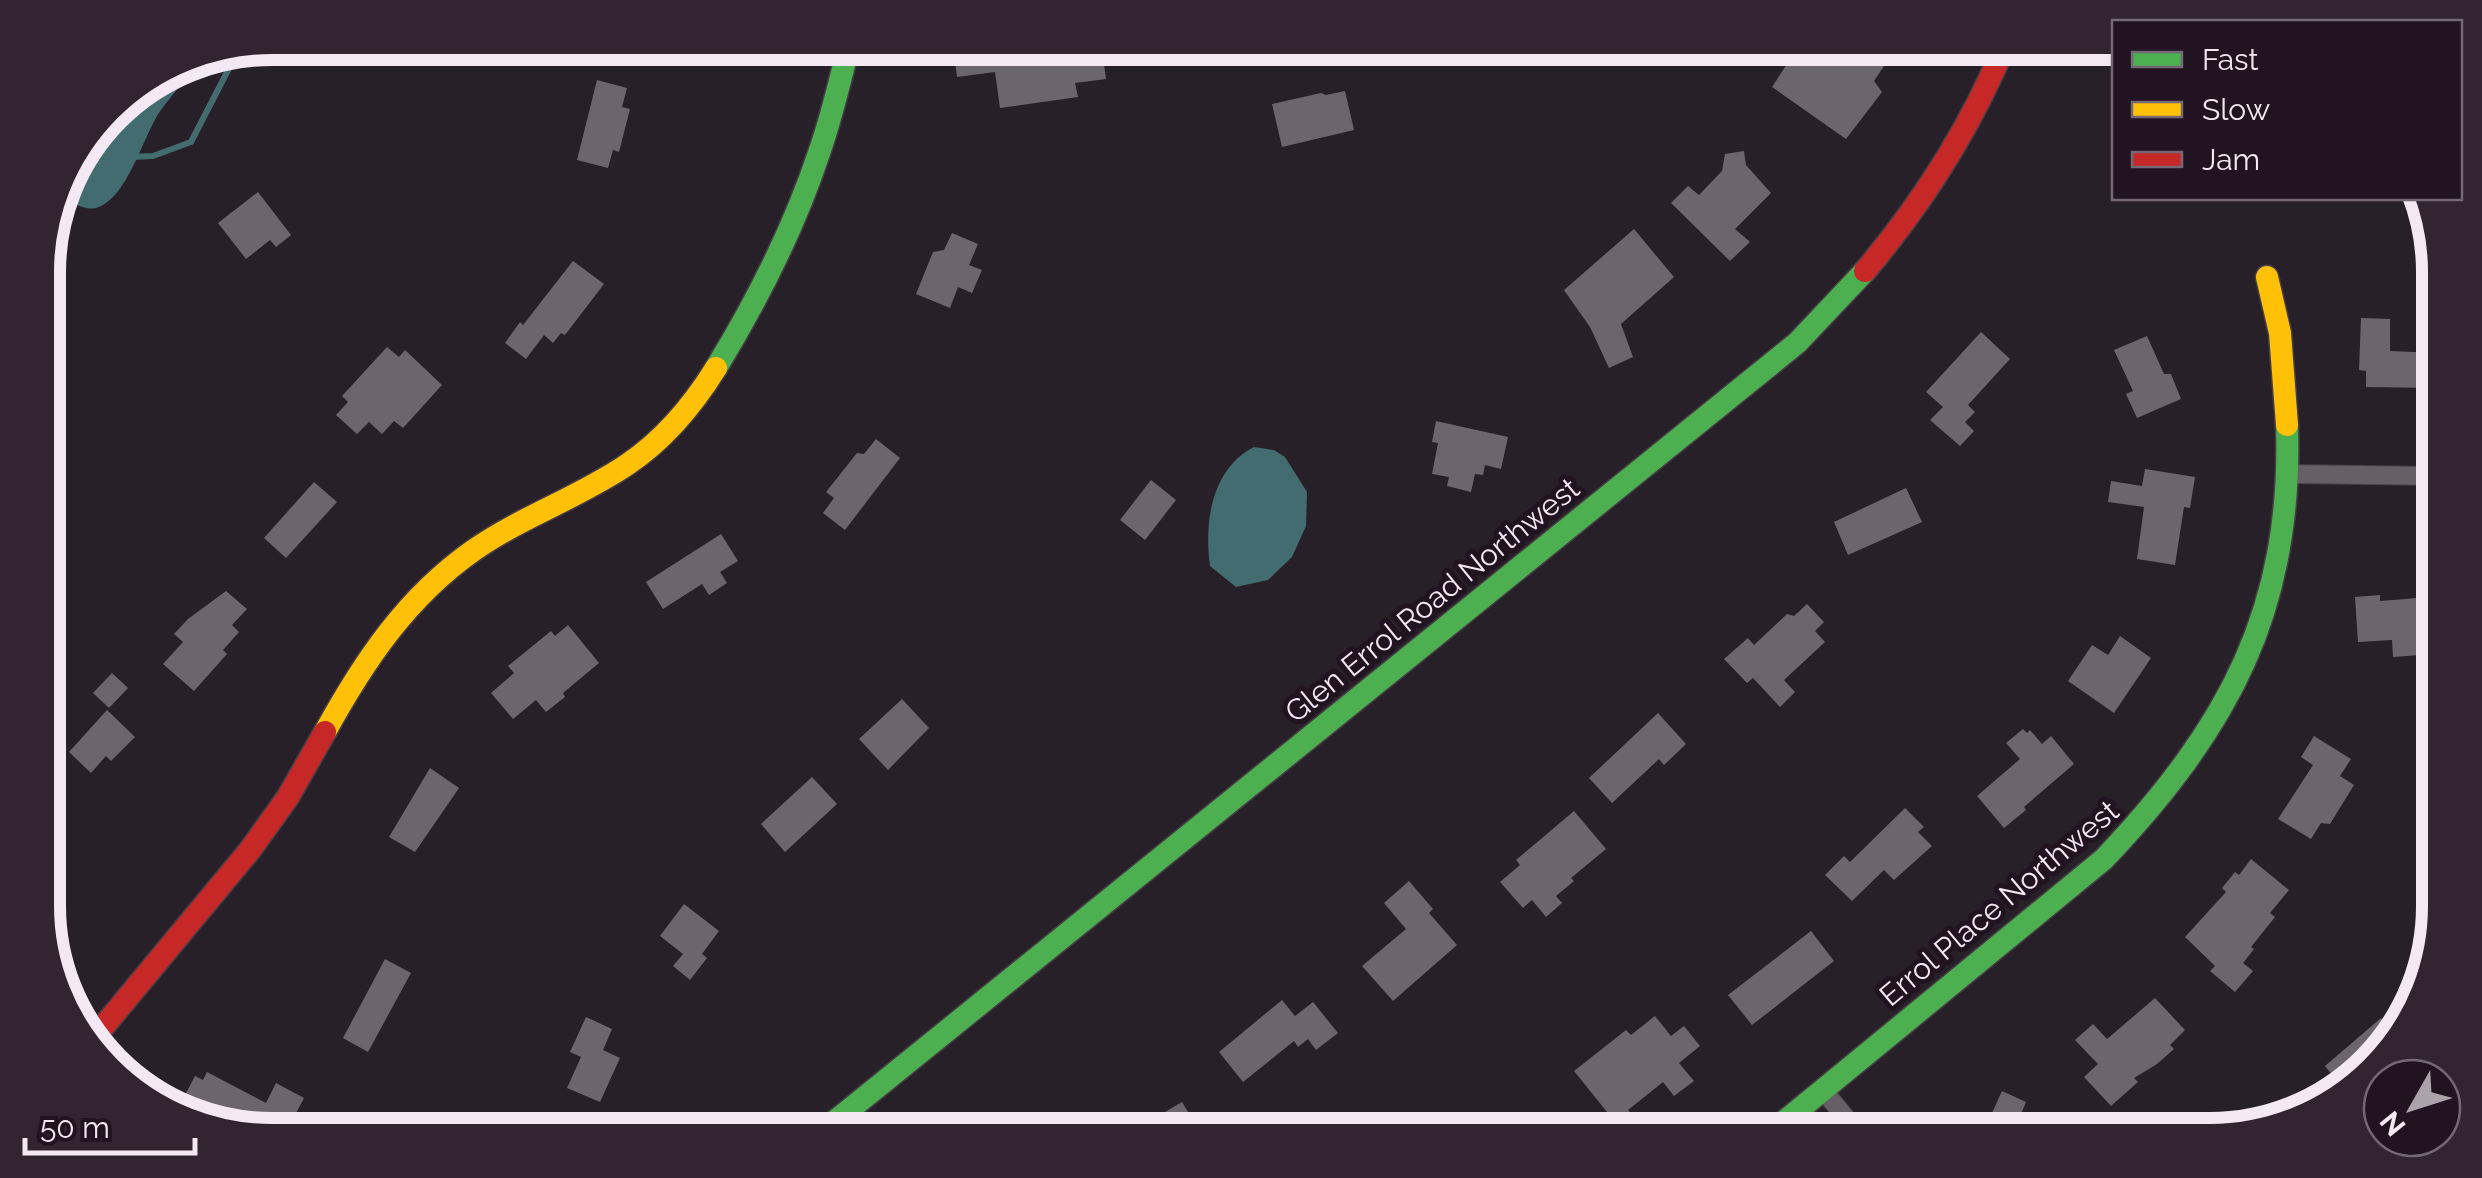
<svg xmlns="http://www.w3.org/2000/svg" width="2482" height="1178" viewBox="0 0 2482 1178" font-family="Raleway,sans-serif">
	<rect width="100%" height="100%" fill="#282028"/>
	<g fill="#436c70">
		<path d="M 207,55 C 192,74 175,90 161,110 C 143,135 128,199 96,208 C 84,211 70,201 60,195 C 76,133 144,68 207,55 Z"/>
		<path d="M 1254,447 L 1274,450 L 1285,457 L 1307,492 L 1306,526 L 1292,557 L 1268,580 L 1236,587 L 1210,566 C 1204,523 1211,469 1254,447 Z"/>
	</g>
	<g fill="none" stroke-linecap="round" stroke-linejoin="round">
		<path stroke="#436c70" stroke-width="6" d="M 130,157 L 153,156 L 191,142 L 239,49"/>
	</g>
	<g fill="#6d656d">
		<path d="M 970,42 L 1101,42 L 1106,79 L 1075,83 L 1078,97 L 1000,108 L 995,72 L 957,77 L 953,45 Z"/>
		<path d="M 1811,42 L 1871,42 L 1890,57 L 1874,81 L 1882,92 L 1846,139 L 1772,87 L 1796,50 L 1802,55 Z"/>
		<path d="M 597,80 L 627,88 L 622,107 L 630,109 L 619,152 L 613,150 L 608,168 L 577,160 Z"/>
		<path d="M 1345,91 L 1354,130 L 1282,147 L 1272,104 L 1321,93 L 1326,95 Z"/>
		<path d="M 1744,151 L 1746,165 L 1771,193 L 1735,229 L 1750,242 L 1730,261 L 1671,203 L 1688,186 L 1699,195 L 1722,171 L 1725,154 Z"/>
		<path d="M 258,192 L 291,235 L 276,247 L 270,240 L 246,259 L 218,223 Z"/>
		<path d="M 1634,229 L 1674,277 L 1621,324 L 1633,357 L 1609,368 L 1590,327 L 1564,290 Z"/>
		<path d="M 952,233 L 978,244 L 969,265 L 982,270 L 972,293 L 958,287 L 950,308 L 916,294 L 933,252 L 944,250 Z"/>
		<path d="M 573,261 L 604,284 L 565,335 L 561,333 L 553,343 L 544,335 L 526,359 L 505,343 L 520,322 L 523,325 Z"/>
		<path d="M 2361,318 L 2390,319 L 2390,351 L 2437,353 L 2436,388 L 2366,387 L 2366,371 L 2359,370 Z"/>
		<path d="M 1981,332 L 2010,359 L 1968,405 L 1975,412 L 1965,422 L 1974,431 L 1960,446 L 1930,420 L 1943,407 L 1926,392 Z"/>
		<path d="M 2147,336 L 2164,374 L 2171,374 L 2181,399 L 2137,418 L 2126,394 L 2133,391 L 2114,350 Z"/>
		<path d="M 387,347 L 399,357 L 405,350 L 442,385 L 403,428 L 394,421 L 382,434 L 369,422 L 357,434 L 336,415 L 348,402 L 342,396 Z"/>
		<path d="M 1436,421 L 1508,437 L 1501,469 L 1485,465 L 1483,475 L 1475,474 L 1471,492 L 1447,486 L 1449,477 L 1432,474 L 1438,443 L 1432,442 Z"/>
		<path d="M 876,439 L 900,458 L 845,530 L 823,513 L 834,498 L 826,492 L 857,453 L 864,454 Z"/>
		<path d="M 2145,469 L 2195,477 L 2190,508 L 2184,507 L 2175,565 L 2137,559 L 2144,507 L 2108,502 L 2111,481 L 2142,486 Z"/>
		<path d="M 1151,480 L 1176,500 L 1145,540 L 1120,520 Z"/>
		<path d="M 314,482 L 337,502 L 286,558 L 264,538 Z"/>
		<path d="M 1906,488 L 1922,522 L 1848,555 L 1834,522 Z"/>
		<path d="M 721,534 L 738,561 L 720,572 L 727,583 L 709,595 L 702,584 L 663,609 L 646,582 Z"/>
		<path d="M 226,591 L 247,609 L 232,625 L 239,632 L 223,650 L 227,654 L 194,691 L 163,664 L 183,642 L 174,634 L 188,619 Z"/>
		<path d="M 2380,595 L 2380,601 L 2430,597 L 2433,638 L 2419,639 L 2420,655 L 2393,657 L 2392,640 L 2358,642 L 2355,597 Z"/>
		<path d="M 1807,604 L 1824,622 L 1815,631 L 1825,642 L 1784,680 L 1795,692 L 1780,707 L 1753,678 L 1747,683 L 1724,659 L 1748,638 L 1754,645 L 1787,614 L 1794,616 Z"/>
		<path d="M 568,625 L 599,663 L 563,693 L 565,697 L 546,712 L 536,700 L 513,719 L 491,693 L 514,673 L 508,666 L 551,631 L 555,636 Z"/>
		<path d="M 2120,636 L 2151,658 L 2114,713 L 2068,681 L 2092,645 L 2108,655 Z"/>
		<path d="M 112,673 L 128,688 L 109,708 L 93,693 Z"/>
		<path d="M 902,699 L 929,728 L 888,770 L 859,739 Z"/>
		<path d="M 107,710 L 135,737 L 111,761 L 106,756 L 91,773 L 69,752 Z"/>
		<path d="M 1658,713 L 1686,744 L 1664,765 L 1659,759 L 1612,803 L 1589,778 Z"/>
		<path d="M 2023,729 L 2027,733 L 2030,730 L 2042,744 L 2051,736 L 2074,764 L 2024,807 L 2026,810 L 2004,828 L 1977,796 L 2020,759 L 2006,743 Z"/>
		<path d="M 2314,736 L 2351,759 L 2340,776 L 2354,785 L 2330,824 L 2321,823 L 2311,839 L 2278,819 L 2313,765 L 2301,757 Z"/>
		<path d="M 430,768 L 459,788 L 415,852 L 389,837 Z"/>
		<path d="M 812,777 L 837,804 L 785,852 L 761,824 Z"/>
		<path d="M 1905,808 L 1924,827 L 1918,832 L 1932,846 L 1894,880 L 1884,870 L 1852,901 L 1825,875 L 1844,856 L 1850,862 Z"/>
		<path d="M 1574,811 L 1606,849 L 1571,878 L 1574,881 L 1556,896 L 1562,903 L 1546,917 L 1532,900 L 1523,908 L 1500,882 L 1520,865 L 1516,860 Z"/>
		<path d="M 2251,859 L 2289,890 L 2270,913 L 2275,917 L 2251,947 L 2254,949 L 2243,963 L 2253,971 L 2235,992 L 2210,971 L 2215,966 L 2185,937 L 2226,892 L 2222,888 L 2235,872 L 2239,875 Z"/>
		<path d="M 1409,881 L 1433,909 L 1429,913 L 1457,945 L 1393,1001 L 1362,966 L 1406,929 L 1384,903 Z"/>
		<path d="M 684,904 L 719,931 L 702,954 L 707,958 L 690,980 L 673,966 L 683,954 L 660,936 Z"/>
		<path d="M 1811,931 L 1834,961 L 1752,1025 L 1728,995 Z"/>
		<path d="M 385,959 L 411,973 L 368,1052 L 343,1038 Z"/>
		<path d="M 2155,998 L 2185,1030 L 2170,1045 L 2174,1049 L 2157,1064 L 2134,1078 L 2138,1082 L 2111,1106 L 2084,1077 L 2098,1064 L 2075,1040 L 2093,1024 L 2107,1039 Z"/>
		<path d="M 1282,1000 L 1295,1016 L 1313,1002 L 1338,1033 L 1316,1050 L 1308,1039 L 1298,1047 L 1294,1041 L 1243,1082 L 1219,1052 Z"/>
		<path d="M 1655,1016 L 1671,1036 L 1684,1026 L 1700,1046 L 1679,1063 L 1694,1081 L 1674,1096 L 1663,1082 L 1628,1110 L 1638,1122 L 1624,1133 L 1574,1071 L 1626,1030 L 1631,1035 Z"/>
		<path d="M 586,1017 L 612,1029 L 603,1050 L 620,1058 L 600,1102 L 567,1088 L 581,1057 L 570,1052 Z"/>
		<path d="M 2381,1018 L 2392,1031 L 2338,1097 L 2298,1110 L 2334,1077 L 2325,1066 Z"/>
		<path d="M 207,1072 L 266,1103 L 276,1083 L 304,1098 L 284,1136 L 183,1118 L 176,1112 L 195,1076 L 203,1080 Z"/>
		<path d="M 2002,1091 L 2026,1102 L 2017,1124 L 2027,1135 L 1982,1135 Z"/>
		<path d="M 1182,1102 L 1202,1135 L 1126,1135 Z"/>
	</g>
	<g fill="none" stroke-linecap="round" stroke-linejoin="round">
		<g stroke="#453e45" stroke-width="20">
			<g id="street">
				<path d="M 2289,474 L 2438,476"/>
				<path d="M 1823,1090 L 1860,1135"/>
			</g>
		</g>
		<g stroke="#453e45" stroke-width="25">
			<g id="fast">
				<path d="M 716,368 C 757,301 794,228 819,153 C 832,117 840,79 850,42"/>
				<path d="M 818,1135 L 1797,343 L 1865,271"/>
				<path d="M 1768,1135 L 2104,859 C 2228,728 2293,610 2287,425"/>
			</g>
		</g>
		<g stroke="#453e45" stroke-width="25">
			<g id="slow">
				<path d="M 2267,277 L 2280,333 L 2287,425"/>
				<path d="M 325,732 C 364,661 407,597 474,550 C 523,516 580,497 628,464 C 665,439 693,405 716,368"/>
			</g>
		</g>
		<g stroke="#453e45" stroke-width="25">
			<g id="jam">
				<path d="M 1865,271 C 1925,200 1971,127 2006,42"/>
				<path d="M 89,1044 L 250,850 L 288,797 L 325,732"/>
			</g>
		</g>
		<use href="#street" stroke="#665f66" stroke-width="18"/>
		<use href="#fast" stroke="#4caf50" stroke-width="22"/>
		<use href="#slow" stroke="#ffc107" stroke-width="22"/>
		<use href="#jam" stroke="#c62828" stroke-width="22"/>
	</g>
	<g text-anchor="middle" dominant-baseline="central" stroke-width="10" stroke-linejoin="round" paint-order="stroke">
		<g font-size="30" fill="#f3e8f3" stroke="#211322">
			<text transform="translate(1432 600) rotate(-39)">Glen Errol Road Northwest</text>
			<text transform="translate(1999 903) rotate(-40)">Errol Place Northwest</text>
		</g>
	</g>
	<path d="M0 0H2482V1178H0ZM272 60H2210A212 212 0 0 1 2422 272V906A212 212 0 0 1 2210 1118H272A212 212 0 0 1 60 906V272A212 212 0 0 1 272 60Z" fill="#322433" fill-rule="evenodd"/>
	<path fill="none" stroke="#f3e8f3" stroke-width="12" d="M272 60H2210A212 212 0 0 1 2422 272V906A212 212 0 0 1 2210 1118H272A212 212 0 0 1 60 906V272A212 212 0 0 1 272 60Z"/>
	<rect x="2112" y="20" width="350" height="180" fill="#211322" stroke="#756876" stroke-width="2.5"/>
	<rect x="2132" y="52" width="50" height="15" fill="#4caf50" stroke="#756876" stroke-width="2.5"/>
	<text x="2202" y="70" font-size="30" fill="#f3e8f3">Fast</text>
	<rect x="2132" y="102" width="50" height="15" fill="#ffc107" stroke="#756876" stroke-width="2.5"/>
	<text x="2202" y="120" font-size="30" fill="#f3e8f3">Slow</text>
	<rect x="2132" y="152" width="50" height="15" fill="#c62828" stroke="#756876" stroke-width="2.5"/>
	<text x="2202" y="170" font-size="30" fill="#f3e8f3">Jam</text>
	<g transform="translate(2412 1108) rotate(231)"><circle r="48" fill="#211322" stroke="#756876" stroke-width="2.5"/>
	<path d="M0-8L18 38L0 25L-18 38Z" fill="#aca2ac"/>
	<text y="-15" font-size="28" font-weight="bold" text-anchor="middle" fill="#f3e8f3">N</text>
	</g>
	<path d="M25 1138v15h170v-15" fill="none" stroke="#f3e8f3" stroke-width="5"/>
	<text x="40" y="1138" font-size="30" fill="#f3e8f3" stroke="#211322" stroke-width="8" paint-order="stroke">50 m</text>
</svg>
